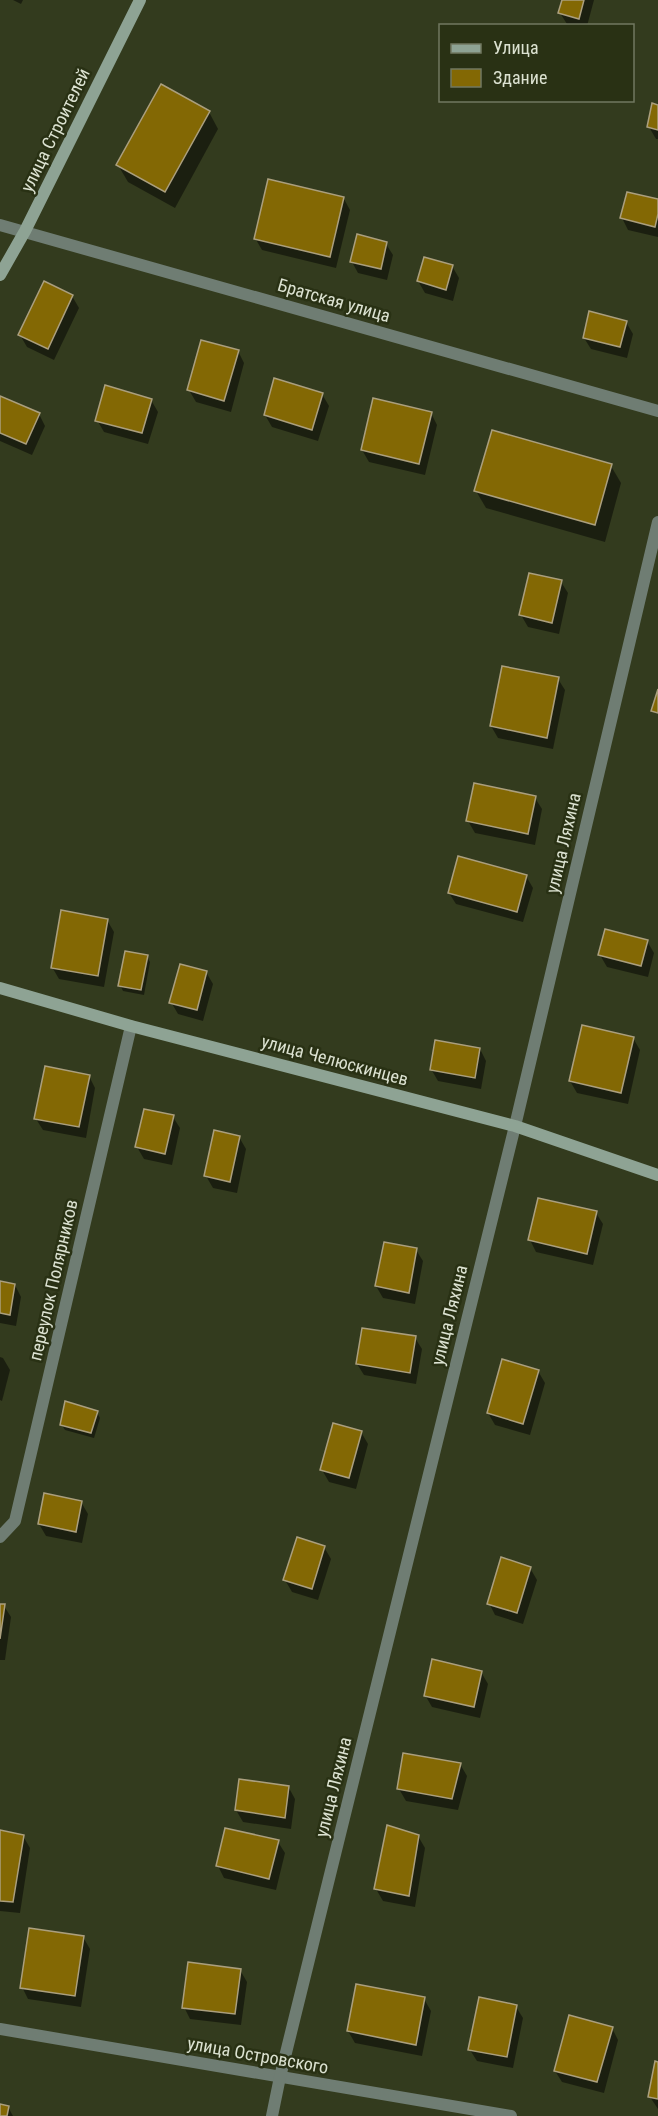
<svg xmlns="http://www.w3.org/2000/svg" width="658" height="2116" viewBox="0 0 658 2116" font-family="'Roboto Condensed',sans-serif">
	<rect width="100%" height="100%" fill="#333b1e"/>
	<g fill="#0007">
		<path d="M 13,0 L 23,0 L 21,4 Z"/>
		<path d="M 563,0 L 594,0 L 587,26 L 567,24 L 560,13 Z"/>
		<path d="M 658,106 L 658,139 L 656,139 L 649,127 Z"/>
		<path d="M 209,112 L 218,129 L 175,208 L 128,182 L 118,165 Z"/>
		<path d="M 344,199 L 350,210 L 336,268 L 262,250 L 255,238 Z"/>
		<path d="M 658,201 L 658,237 L 628,230 L 622,218 Z"/>
		<path d="M 386,244 L 393,255 L 387,280 L 358,273 L 352,262 Z"/>
		<path d="M 452,266 L 459,278 L 453,301 L 425,293 L 418,281 Z"/>
		<path d="M 72,296 L 79,308 L 54,360 L 27,347 L 20,335 Z"/>
		<path d="M 626,322 L 633,334 L 627,358 L 591,349 L 584,338 Z"/>
		<path d="M 238,351 L 244,363 L 231,412 L 196,402 L 189,390 Z"/>
		<path d="M 322,394 L 329,406 L 318,441 L 272,427 L 265,415 Z"/>
		<path d="M 0,397 L 39,414 L 45,426 L 32,455 L 0,441 Z"/>
		<path d="M 151,400 L 158,412 L 148,444 L 104,432 L 97,420 Z"/>
		<path d="M 431,413 L 437,425 L 425,475 L 369,462 L 362,450 Z"/>
		<path d="M 611,466 L 621,483 L 605,542 L 486,508 L 476,491 Z"/>
		<path d="M 561,582 L 568,593 L 559,634 L 528,627 L 521,615 Z"/>
		<path d="M 558,679 L 565,690 L 553,749 L 498,738 L 491,726 Z"/>
		<path d="M 535,798 L 542,809 L 535,845 L 475,833 L 468,821 Z"/>
		<path d="M 526,876 L 533,888 L 523,922 L 456,904 L 449,893 Z"/>
		<path d="M 107,920 L 114,932 L 104,987 L 59,979 L 52,967 Z"/>
		<path d="M 647,941 L 654,953 L 648,977 L 607,967 L 600,955 Z"/>
		<path d="M 147,957 L 150,962 L 144,995 L 123,991 L 120,985 Z"/>
		<path d="M 206,972 L 213,984 L 203,1021 L 178,1014 L 171,1002 Z"/>
		<path d="M 633,1038 L 640,1050 L 628,1104 L 577,1093 L 570,1081 Z"/>
		<path d="M 480,1049 L 486,1061 L 481,1089 L 438,1081 L 431,1069 Z"/>
		<path d="M 89,1076 L 95,1088 L 86,1138 L 43,1130 L 36,1119 Z"/>
		<path d="M 173,1117 L 180,1128 L 172,1165 L 144,1159 L 137,1147 Z"/>
		<path d="M 239,1137 L 246,1149 L 237,1193 L 213,1188 L 206,1176 Z"/>
		<path d="M 596,1213 L 603,1224 L 593,1265 L 536,1252 L 530,1240 Z"/>
		<path d="M 416,1250 L 423,1261 L 415,1304 L 383,1298 L 376,1286 Z"/>
		<path d="M 0,1282 L 15,1285 L 21,1297 L 16,1326 L 0,1323 Z"/>
		<path d="M 415,1338 L 422,1349 L 416,1384 L 364,1375 L 357,1364 Z"/>
		<path d="M 0,1357 L 3,1358 L 10,1370 L 2,1401 L 0,1400 Z"/>
		<path d="M 538,1371 L 545,1383 L 530,1435 L 495,1425 L 488,1413 Z"/>
		<path d="M 97,1412 L 100,1418 L 94,1438 L 65,1430 L 61,1424 Z"/>
		<path d="M 361,1432 L 368,1444 L 356,1489 L 329,1482 L 322,1470 Z"/>
		<path d="M 81,1502 L 88,1514 L 82,1543 L 46,1536 L 39,1524 Z"/>
		<path d="M 324,1547 L 331,1559 L 318,1600 L 292,1592 L 285,1580 Z"/>
		<path d="M 530,1568 L 537,1580 L 523,1624 L 495,1615 L 489,1603 Z"/>
		<path d="M 0,1605 L 4,1606 L 11,1617 L 5,1660 L 0,1660 Z"/>
		<path d="M 481,1672 L 488,1684 L 480,1718 L 432,1707 L 425,1695 Z"/>
		<path d="M 460,1764 L 467,1776 L 458,1810 L 406,1801 L 399,1789 Z"/>
		<path d="M 289,1788 L 295,1799 L 291,1829 L 243,1822 L 236,1810 Z"/>
		<path d="M 0,1832 L 23,1836 L 30,1848 L 20,1913 L 0,1911 Z"/>
		<path d="M 418,1836 L 425,1848 L 415,1907 L 383,1901 L 376,1889 Z"/>
		<path d="M 278,1842 L 285,1853 L 276,1890 L 224,1878 L 218,1866 Z"/>
		<path d="M 83,1937 L 90,1949 L 81,2007 L 28,1999 L 22,1987 Z"/>
		<path d="M 240,1970 L 247,1982 L 241,2025 L 190,2019 L 184,2007 Z"/>
		<path d="M 424,1999 L 431,2011 L 422,2056 L 355,2043 L 348,2031 Z"/>
		<path d="M 516,2007 L 523,2018 L 513,2068 L 477,2061 L 470,2050 Z"/>
		<path d="M 612,2028 L 618,2040 L 604,2093 L 562,2082 L 555,2071 Z"/>
		<path d="M 658,2063 L 658,2109 L 650,2097 Z"/>
		<path d="M 0,2106 L 8,2107 L 13,2116 L 0,2116 Z"/>
	</g>
	<g fill="#836804" stroke="#ab9f7e" stroke-width="1.5">
		<path d="M 562,0 L 584,0 L 579,19 L 558,13 Z"/>
		<path d="M 161,84 L 210,111 L 165,192 L 116,165 Z"/>
		<path d="M 652,103 L 658,105 L 658,130 L 647,127 Z"/>
		<path d="M 268,179 L 344,197 L 330,257 L 254,239 Z"/>
		<path d="M 627,192 L 658,199 L 658,214 L 655,227 L 620,218 Z"/>
		<path d="M 357,234 L 387,242 L 381,269 L 350,262 Z"/>
		<path d="M 424,257 L 453,265 L 446,290 L 417,281 Z"/>
		<path d="M 44,281 L 73,295 L 48,349 L 18,335 Z"/>
		<path d="M 589,311 L 627,321 L 620,347 L 583,338 Z"/>
		<path d="M 201,340 L 239,350 L 224,401 L 187,390 Z"/>
		<path d="M 274,378 L 323,393 L 312,430 L 264,415 Z"/>
		<path d="M 105,385 L 152,399 L 142,433 L 95,421 Z"/>
		<path d="M 0,396 L 40,413 L 26,444 L 0,433 Z"/>
		<path d="M 373,398 L 432,412 L 419,464 L 361,450 Z"/>
		<path d="M 492,430 L 612,464 L 595,525 L 474,491 Z"/>
		<path d="M 529,573 L 562,580 L 552,623 L 519,615 Z"/>
		<path d="M 502,666 L 559,677 L 547,738 L 490,726 Z"/>
		<path d="M 658,689 L 658,713 L 651,711 Z"/>
		<path d="M 474,783 L 536,796 L 528,834 L 466,821 Z"/>
		<path d="M 458,856 L 527,875 L 517,912 L 448,893 Z"/>
		<path d="M 61,910 L 108,919 L 98,976 L 51,968 Z"/>
		<path d="M 605,929 L 648,940 L 641,966 L 598,955 Z"/>
		<path d="M 125,951 L 148,955 L 141,990 L 118,986 Z"/>
		<path d="M 180,964 L 207,971 L 197,1010 L 169,1003 Z"/>
		<path d="M 582,1025 L 634,1037 L 621,1093 L 569,1081 Z"/>
		<path d="M 435,1040 L 480,1048 L 475,1078 L 430,1070 Z"/>
		<path d="M 45,1066 L 90,1075 L 79,1127 L 34,1119 Z"/>
		<path d="M 144,1109 L 174,1115 L 165,1154 L 135,1147 Z"/>
		<path d="M 214,1130 L 240,1136 L 230,1182 L 204,1176 Z"/>
		<path d="M 538,1198 L 597,1211 L 587,1254 L 528,1240 Z"/>
		<path d="M 384,1242 L 417,1248 L 409,1293 L 375,1286 Z"/>
		<path d="M 0,1281 L 15,1284 L 10,1315 L 0,1313 Z"/>
		<path d="M 362,1328 L 416,1336 L 410,1373 L 356,1364 Z"/>
		<path d="M 502,1359 L 539,1370 L 523,1424 L 487,1413 Z"/>
		<path d="M 65,1401 L 98,1411 L 91,1433 L 60,1425 Z"/>
		<path d="M 333,1423 L 362,1431 L 349,1478 L 320,1470 Z"/>
		<path d="M 44,1493 L 82,1501 L 76,1532 L 38,1524 Z"/>
		<path d="M 297,1537 L 325,1546 L 312,1589 L 283,1580 Z"/>
		<path d="M 501,1557 L 531,1567 L 517,1613 L 487,1604 Z"/>
		<path d="M 0,1604 L 5,1604 L 0,1639 Z"/>
		<path d="M 432,1659 L 482,1671 L 474,1707 L 424,1696 Z"/>
		<path d="M 403,1753 L 461,1763 L 452,1799 L 397,1789 Z"/>
		<path d="M 239,1779 L 289,1786 L 285,1818 L 235,1810 Z"/>
		<path d="M 387,1825 L 419,1835 L 409,1896 L 374,1889 Z"/>
		<path d="M 225,1828 L 279,1840 L 269,1879 L 216,1866 Z"/>
		<path d="M 0,1830 L 24,1835 L 13,1902 L 0,1901 Z"/>
		<path d="M 29,1928 L 84,1936 L 75,1996 L 20,1988 Z"/>
		<path d="M 188,1962 L 241,1969 L 235,2014 L 182,2008 Z"/>
		<path d="M 356,1984 L 425,1997 L 416,2045 L 347,2031 Z"/>
		<path d="M 479,1997 L 517,2005 L 507,2057 L 468,2050 Z"/>
		<path d="M 569,2015 L 613,2027 L 597,2082 L 554,2071 Z"/>
		<path d="M 655,2061 L 658,2062 L 658,2099 L 648,2097 Z"/>
		<path d="M 0,2104 L 9,2106 L 7,2116 L 0,2116 Z"/>
	</g>
	<g fill="none" stroke-linecap="round" stroke-linejoin="round">
		<g stroke="#6f7d73" stroke-width="12">
			<path d="M 0,225 L 658,411"/>
			<path d="M 0,1537 L 15,1521 L 131,1026"/>
			<path d="M 0,2029 L 511,2116"/>
			<path d="M 272,2116 L 280,2077 L 515,1126 L 658,522"/>
		</g>
		<g stroke="#8ea394" stroke-width="12">
			<path d="M 0,275 L 25,231 L 140,0"/>
			<path d="M 0,988 L 131,1026 L 515,1126 L 658,1175"/>
		</g>
	</g>
	<g text-anchor="middle" dominant-baseline="central" stroke-width="5" stroke-linejoin="round" paint-order="stroke">
		<g font-size="18" fill="#dce2d1" stroke="#293114">
			<text transform="translate(55 130) rotate(-64)">улица Строителей</text>
			<text transform="translate(334 300) rotate(16)">Братская улица</text>
			<text transform="translate(563 843) rotate(-77)">улица Ляхина</text>
			<text transform="translate(335 1060) rotate(15)">улица Челюскинцев</text>
			<text transform="translate(53 1280) rotate(-77)">переулок Полярников</text>
			<text transform="translate(449 1315) rotate(-76)">улица Ляхина</text>
			<text transform="translate(333 1787) rotate(-76)">улица Ляхина</text>
			<text transform="translate(258 2055) rotate(10)">улица Островского</text>
		</g>
	</g>
	<rect x="439" y="24" width="195" height="78" fill="#293114" stroke="#717860" stroke-width="1.5"/>
	<rect x="451" y="44" width="30" height="9" fill="#8ea394" stroke="#717860" stroke-width="1.5"/>
	<text x="493" y="54" font-size="18" fill="#dce2d1">Улица</text>
	<rect x="451" y="69" width="30" height="18" fill="#836804" stroke="#717860" stroke-width="1.5"/>
	<text x="493" y="84" font-size="18" fill="#dce2d1">Здание</text>
</svg>
